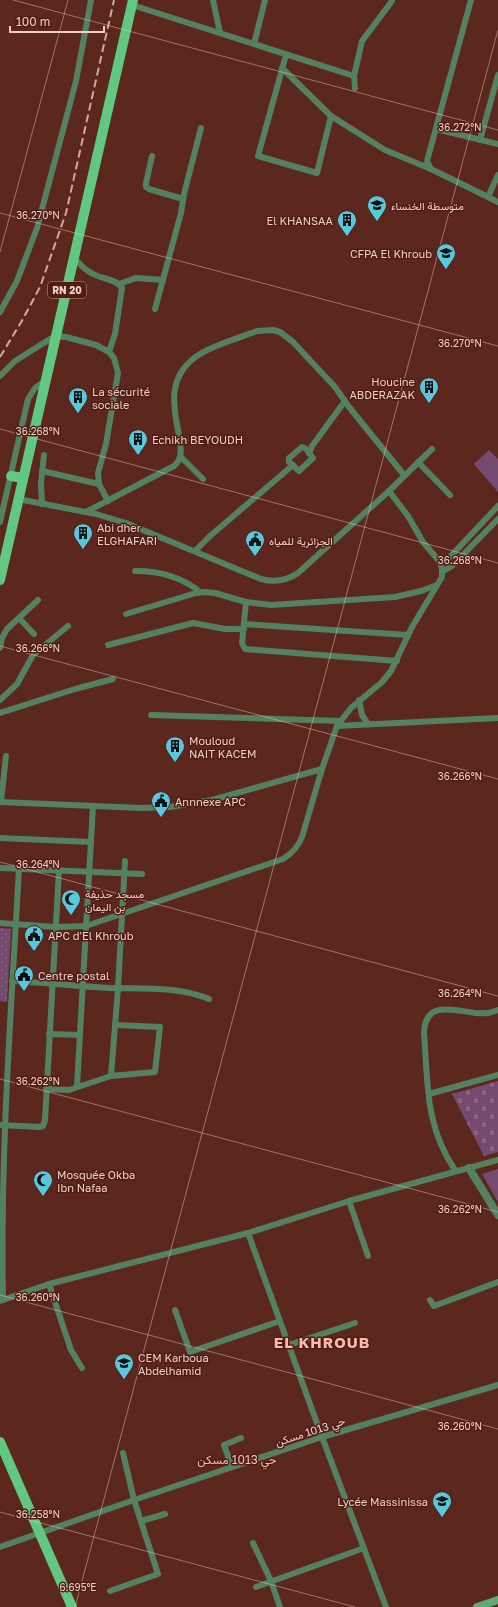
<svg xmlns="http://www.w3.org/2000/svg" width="498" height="1607" viewBox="0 0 498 1607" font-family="'Golos Text',Vazirmatn,sans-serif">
	<defs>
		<pattern id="cemetery-stones" width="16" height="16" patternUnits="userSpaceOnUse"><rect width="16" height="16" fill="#764a70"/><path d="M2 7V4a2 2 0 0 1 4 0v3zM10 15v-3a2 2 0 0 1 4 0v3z" fill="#8a6383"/></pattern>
		<pattern id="garden-dots" width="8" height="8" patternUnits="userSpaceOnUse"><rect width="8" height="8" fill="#764a70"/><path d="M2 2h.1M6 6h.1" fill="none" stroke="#8a6383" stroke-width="1.8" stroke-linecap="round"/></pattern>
	</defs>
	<rect width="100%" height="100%" fill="#5c281e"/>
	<path fill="url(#cemetery-stones)" d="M 498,1081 L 498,1152 L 484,1156 L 452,1094 Z"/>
	<g fill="#764a70">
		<path d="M 489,450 L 498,459 L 498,492 L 474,464 Z"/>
		<path d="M 498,1169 L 498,1202 L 482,1174 Z"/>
	</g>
	<path fill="url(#garden-dots)" d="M 0,928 L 11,929 L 7,1002 L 0,1001 Z"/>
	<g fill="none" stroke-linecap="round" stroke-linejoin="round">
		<g stroke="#538260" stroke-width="6">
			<path d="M 213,0 L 220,33"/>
			<path d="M 471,0 L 427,161 L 431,169 L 488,197"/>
			<path d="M 132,5 L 354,76"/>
			<path d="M 254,44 L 265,0"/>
			<path d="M 286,55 L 258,156 L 317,173 L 331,116"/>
			<path d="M 282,68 L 331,116 L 385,150 L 431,169"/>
			<path d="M 355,88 L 354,76 L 362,41 L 392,1"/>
			<path d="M 436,129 L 498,144"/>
			<path d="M 480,140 L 498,75"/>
			<path d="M 152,156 L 146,183 L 146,187 L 149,189 L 183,199"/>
			<path d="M 498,175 L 488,197 L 498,202"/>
			<path d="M 74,257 C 79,264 85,270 93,274 C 102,279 117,279 122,288 L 115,334 L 109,352"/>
			<path d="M 119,284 L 136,278 L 163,280"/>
			<path d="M 155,309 L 181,213 L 184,194 L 201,128"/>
			<path d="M 0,312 L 17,281 L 37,228 L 76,81 L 91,0"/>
			<path d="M 0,376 L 15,361 L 50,339 L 56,336 L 66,337 L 96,345 L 109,352 L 114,358 L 118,373 L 106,444 L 98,473 L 99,484 L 108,501"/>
			<path d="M 302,447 L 305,448 L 313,458 L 299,471 L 289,462 L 289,458 Z"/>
			<path d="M 309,453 L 312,446 L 345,401"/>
			<path d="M 181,457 L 203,479"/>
			<path d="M 418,462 L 450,495"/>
			<path d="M 42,471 L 99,484"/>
			<path d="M 18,499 L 96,514 L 126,523 L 261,579 C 275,583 286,581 298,573 L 389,491 L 432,449"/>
			<path d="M 42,504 L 41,483 L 44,455"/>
			<path d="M 86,512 L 174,466 C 197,449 150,394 193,359 C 207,347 239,338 257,331 L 273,330 L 280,332 L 293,342 L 335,387 L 349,407 L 404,475"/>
			<path d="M 0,522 L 28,399 L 35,388 L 45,381"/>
			<path d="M 195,551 L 210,536 L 293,465"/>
			<path d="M 440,562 L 449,558 L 498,506"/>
			<path d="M 135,571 C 158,571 182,577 200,592"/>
			<path d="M 442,572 L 452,566 L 498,519"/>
			<path d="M 246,602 L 242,643 L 245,649 L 397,661"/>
			<path d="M 126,614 L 196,593 L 205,592 L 215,593 L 246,602 L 271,605 L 395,597 L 421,591 L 437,585"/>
			<path d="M 19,618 L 34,634"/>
			<path d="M 244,624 L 408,635"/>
			<path d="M 108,645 L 193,623 L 225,629 L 244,629"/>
			<path d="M 0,648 L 2,638 L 7,629 L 38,600"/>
			<path d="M 0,700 L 17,684 L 33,655 L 68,626"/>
			<path d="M 359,700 L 362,715 L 368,724"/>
			<path d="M 0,713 L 75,689 L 113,679"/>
			<path d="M 151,715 L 340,721"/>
			<path d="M 337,726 L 498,718"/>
			<path d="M 0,802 L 142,808 L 170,807 L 212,800 L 322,769"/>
			<path d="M 1,802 L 6,756"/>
			<path d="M 0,838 L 91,842"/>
			<path d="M 0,868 L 142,874"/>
			<path d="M 0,923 L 55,927 L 86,926 L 283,859 C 293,853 298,847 302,837 L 322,769 L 337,726 L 351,708 L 382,682 L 391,671 L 412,627 L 442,577 L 442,569 L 440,562 L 423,542 L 408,516 L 389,491"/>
			<path d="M 12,981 C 45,983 77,986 110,988 C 143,989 177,986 209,999"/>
			<path d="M 49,1034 L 80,1035"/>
			<path d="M 111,1076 L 118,988 L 125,861"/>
			<path d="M 77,1086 L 93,806"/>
			<path d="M 46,1089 L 69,1090 L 111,1076 L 155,1072 L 160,1027 L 115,1025"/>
			<path d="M 429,1094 L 498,1075"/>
			<path d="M 0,1125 L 39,1127 L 43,1126 L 45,1120 L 59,870"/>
			<path d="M 455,1170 C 425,1126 428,1084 424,1033 C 425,999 455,1011 476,1013 C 484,1014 491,1013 498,1010"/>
			<path d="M 349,1201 L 368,1256"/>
			<path d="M 248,1233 L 322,1437 L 386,1607"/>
			<path d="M 49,1284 L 71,1350 L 82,1368"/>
			<path d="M 3,1300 C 0,1156 11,1012 19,869"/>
			<path d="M 430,1300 L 434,1306 L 498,1282"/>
			<path d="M 0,1301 L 49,1284 L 248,1233 L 349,1201 L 498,1160"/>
			<path d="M 175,1310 L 190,1352 L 280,1321"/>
			<path d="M 289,1345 L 355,1323"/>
			<path d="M 232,1467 L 224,1445 L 241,1438"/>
			<path d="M 141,1521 L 165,1514"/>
			<path d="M 253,1543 L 271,1581 L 280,1607"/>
			<path d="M 0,1547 L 134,1500 L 322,1437 L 498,1385"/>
			<path d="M 256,1587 L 364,1548"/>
			<path d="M 110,1591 L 158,1574 L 134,1500 L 123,1453"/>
		</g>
		<path stroke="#538260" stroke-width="8" d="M 469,1168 L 498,1215"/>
		<path stroke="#5caa74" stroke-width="8" d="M 477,1607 L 498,1600"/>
		<g stroke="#61c883" stroke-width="10">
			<path d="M 11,476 L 23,478"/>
			<path d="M 0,580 L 133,0"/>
			<path d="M 0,1442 L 72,1607"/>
		</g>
		<path stroke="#d0aaa2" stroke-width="2" stroke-dasharray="8 4" stroke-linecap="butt" d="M 0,357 L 23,319 L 40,287 L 66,213 L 114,0"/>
	</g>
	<path fill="none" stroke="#f1cfc7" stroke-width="1" stroke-opacity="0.45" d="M 13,0 L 498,130M 0,213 L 498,346M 0,252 L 68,0M 0,429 L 498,563M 0,646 L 498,779M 0,862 L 498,996M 0,1079 L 498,1212M 0,1295 L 498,1429M 0,1512 L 355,1607M 75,1607 L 498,30"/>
	<defs>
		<g id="school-pin" transform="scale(1)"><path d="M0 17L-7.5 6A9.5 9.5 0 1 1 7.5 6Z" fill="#56c9e0" stroke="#501d14"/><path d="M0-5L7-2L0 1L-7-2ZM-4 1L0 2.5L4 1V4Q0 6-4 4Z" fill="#111"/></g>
		<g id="building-pin" transform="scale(1)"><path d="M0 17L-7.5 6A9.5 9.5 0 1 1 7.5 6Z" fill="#56c9e0" stroke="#501d14"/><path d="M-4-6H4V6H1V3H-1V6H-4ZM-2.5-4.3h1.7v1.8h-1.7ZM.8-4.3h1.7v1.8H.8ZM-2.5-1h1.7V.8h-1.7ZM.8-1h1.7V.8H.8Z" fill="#111"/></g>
		<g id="university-pin" transform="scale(1)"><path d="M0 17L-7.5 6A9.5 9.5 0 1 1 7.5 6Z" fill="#56c9e0" stroke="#501d14"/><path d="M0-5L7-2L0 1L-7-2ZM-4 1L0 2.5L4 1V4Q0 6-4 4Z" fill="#111"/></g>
		<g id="civic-pin" transform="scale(1)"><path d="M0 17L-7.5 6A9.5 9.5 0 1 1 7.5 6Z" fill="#56c9e0" stroke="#501d14"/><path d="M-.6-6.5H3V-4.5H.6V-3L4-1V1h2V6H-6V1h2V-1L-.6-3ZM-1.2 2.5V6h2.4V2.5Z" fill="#111"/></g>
		<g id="mosque-pin" transform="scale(1)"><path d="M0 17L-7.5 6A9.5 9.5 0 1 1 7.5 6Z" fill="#56c9e0" stroke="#501d14"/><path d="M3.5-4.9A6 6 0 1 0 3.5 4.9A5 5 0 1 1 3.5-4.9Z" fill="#111"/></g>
	</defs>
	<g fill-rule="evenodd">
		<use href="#school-pin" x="377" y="205"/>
		<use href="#building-pin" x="347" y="220"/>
		<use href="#university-pin" x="446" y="253"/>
		<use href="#building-pin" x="429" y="387"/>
		<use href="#building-pin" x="78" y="397"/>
		<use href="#building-pin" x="138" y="439"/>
		<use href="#building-pin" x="83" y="533"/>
		<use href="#civic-pin" x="255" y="540"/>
		<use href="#building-pin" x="175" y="746"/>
		<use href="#civic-pin" x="161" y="801"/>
		<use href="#mosque-pin" x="71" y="899"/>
		<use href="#civic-pin" x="34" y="935"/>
		<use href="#civic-pin" x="24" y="975"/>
		<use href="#mosque-pin" x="43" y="1180"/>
		<use href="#school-pin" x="124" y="1363"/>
		<use href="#school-pin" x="442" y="1501"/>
	</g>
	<g text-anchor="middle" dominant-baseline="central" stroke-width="3" stroke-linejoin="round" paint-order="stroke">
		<rect fill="#501d14" stroke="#c19a91" stroke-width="1" x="48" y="282" width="38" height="16" rx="3"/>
		<g font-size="10" font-weight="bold" fill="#f1cfc7">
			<text x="67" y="290">RN 20</text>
		</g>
		<g font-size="11" fill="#f1cfc7" stroke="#501d14" text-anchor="start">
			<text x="391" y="205">متوسطة الخنساء</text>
			<text x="333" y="220" text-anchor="end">El KHANSAA</text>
			<text x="432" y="253" text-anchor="end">CFPA El Khroub</text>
			<text x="415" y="381" text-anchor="end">Houcine<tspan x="415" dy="13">ABDERAZAK</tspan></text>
			<text x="92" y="391">La sécurité<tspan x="92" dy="13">sociale</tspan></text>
			<text x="152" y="439">Echikh BEYOUDH</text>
			<text x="97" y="527">Abi dher<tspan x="97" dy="13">ELGHAFARI</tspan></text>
			<text x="269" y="540">الجزائرية للمياه</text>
			<text x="189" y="740">Mouloud<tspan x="189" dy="13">NAIT KACEM</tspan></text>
			<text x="175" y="801">Annnexe APC</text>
			<text x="85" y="893">مسجد حذيفة<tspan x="85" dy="13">بن اليمان</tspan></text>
			<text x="48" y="935">APC d'El Khroub</text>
			<text x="38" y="975">Centre postal</text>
			<text x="57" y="1174">Mosquée Okba<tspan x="57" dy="13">Ibn Nafaa</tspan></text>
			<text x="138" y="1357">CEM Karboua<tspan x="138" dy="13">Abdelhamid</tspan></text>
			<text x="428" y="1501" text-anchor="end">Lycée Massinissa</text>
		</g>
		<g font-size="11" fill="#f1cfc7" stroke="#501d14">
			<text transform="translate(310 1431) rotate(-18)">حي 1013 مسكن</text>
		</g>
		<g font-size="12" fill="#fcbaac" stroke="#501d14">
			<text x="237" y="1459">حي 1013 مسكن</text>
		</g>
		<g font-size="15" font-weight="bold" letter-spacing="1" fill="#fcbaac" stroke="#501d14">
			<text x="322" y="1342">EL KHROUB</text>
		</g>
	</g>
	<g font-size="10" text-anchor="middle" fill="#f1cfc7" stroke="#501d14" stroke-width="3" stroke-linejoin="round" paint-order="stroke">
		<text x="460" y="131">36.272°N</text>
		<text x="38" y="219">36.270°N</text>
		<text x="460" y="347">36.270°N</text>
		<text x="38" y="435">36.268°N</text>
		<text x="460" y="564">36.268°N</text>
		<text x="38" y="652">36.266°N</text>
		<text x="460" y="780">36.266°N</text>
		<text x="38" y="868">36.264°N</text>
		<text x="460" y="997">36.264°N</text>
		<text x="38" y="1085">36.262°N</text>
		<text x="460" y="1213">36.262°N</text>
		<text x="38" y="1301">36.260°N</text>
		<text x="460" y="1430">36.260°N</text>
		<text x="38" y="1518">36.258°N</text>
		<text x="78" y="1591">6.695°E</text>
	</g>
	<path d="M10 26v6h94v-6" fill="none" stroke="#f1cfc7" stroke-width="2"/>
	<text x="16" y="26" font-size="12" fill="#f1cfc7" stroke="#501d14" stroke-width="3" paint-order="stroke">100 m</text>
</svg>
